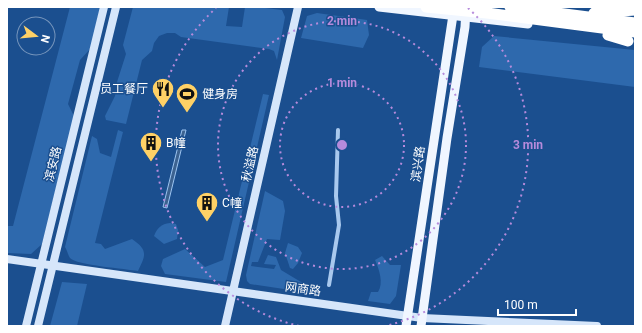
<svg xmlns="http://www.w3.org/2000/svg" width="642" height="333" viewBox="0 0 642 333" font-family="Roboto,'Noto Sans SC',sans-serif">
	<rect width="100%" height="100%" fill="#1b4f8f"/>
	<g fill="#2e69ad">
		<path d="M 70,7 L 100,7 L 91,48 L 80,60 L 68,104 L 74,116 L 42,244 L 31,254 L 7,253 L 7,226 L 13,226 Z"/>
		<path d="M 133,7 L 229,7 L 226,26 L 242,27 L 245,7 L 257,7 L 282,10 L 285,17 L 277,60 L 274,51 L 269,49 L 181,37 L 175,33 L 167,33 L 159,36 L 154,43 L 152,51 L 142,60 L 126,124 L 106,120 L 105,116 L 115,96 L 117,82 L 126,54 L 123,45 Z"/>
		<path d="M 317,13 L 367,20 L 369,35 L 363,48 L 301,38 L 307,16 Z"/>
		<path d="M 494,36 L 635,50 L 635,87 L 479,67 L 482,47 Z"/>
		<path d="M 263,94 L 269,95 L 226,282 L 165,274 L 161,266 L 163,259 L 185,249 L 205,267 L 223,260 Z"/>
		<path d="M 118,130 L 123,132 L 95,243 L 101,244 L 105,249 L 132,239 C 148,250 146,255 138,271 C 127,269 76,265 70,258 C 68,255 67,250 65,247 L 92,136 L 97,139 L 100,153 L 111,157 Z"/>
		<path d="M 265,191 L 283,201 L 285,211 L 280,240 L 267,239 L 258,262 L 252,262 L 251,266 L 274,269 L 276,265 L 264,264 L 268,255 L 276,257 L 281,270 L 301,282 L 319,288 L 317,294 L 250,284 L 247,281 L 246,275 Z"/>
		<path d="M 170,223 L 176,224 L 178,230 L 177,239 L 164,244 L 154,236 C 157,228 161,224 170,223 Z"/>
		<path d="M 288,243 L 298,247 L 302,253 L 298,263 L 293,269 L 290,268 L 285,253 Z"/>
		<path d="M 382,256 L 390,265 L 401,265 L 396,296 L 390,304 L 368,301 L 371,292 L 378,292 C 384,283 379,269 375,260 Z"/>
		<path d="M 62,282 L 87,284 L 77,326 L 50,326 Z"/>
	</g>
	<path fill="#3c6290" stroke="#9cc4f0" d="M 182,130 L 186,130 L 167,208 L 163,207 Z"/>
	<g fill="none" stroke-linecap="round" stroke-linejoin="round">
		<path stroke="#a9c9ee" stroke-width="4" d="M 329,285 L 339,225 L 336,196 L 338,130"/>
		<g stroke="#d6e6fa" stroke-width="8">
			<path d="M 7,259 L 422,318 L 597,326"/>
			<path d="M 26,326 L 104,7"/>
			<path d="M 38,326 L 116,7"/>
			<path d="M 225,326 L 298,7"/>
		</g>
		<g stroke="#f0f6ff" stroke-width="9">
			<path d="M 379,7 L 528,24"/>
			<path d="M 406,326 L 453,15 L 458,7"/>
			<path d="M 421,326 L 447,138 L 465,27 L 466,7"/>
		</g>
		<g stroke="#fff" stroke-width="11">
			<path d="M 510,7 L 635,23"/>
			<path d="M 594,13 L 635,10"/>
			<path d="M 625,31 L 635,32"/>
		</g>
		<g stroke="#fff" stroke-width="11">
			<path d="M 426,7 L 487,13 L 625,31"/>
			<path d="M 608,35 L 628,41"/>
		</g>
	</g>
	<g fill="none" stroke="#b68bdc" stroke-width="2" stroke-dasharray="2 4">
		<circle cx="342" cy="145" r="62"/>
		<circle cx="342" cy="145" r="124"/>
		<path d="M299 326A186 186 0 0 1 216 8M468 8A186 186 0 0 1 385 326"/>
	</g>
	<defs>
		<g id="restaurant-pin" transform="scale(1.15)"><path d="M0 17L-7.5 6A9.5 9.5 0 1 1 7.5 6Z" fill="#ffd166" stroke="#1b4f8f"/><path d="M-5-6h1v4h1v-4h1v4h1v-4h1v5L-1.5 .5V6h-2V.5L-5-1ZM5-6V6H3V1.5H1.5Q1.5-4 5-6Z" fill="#111"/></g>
		<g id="stadium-pin" transform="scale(1.15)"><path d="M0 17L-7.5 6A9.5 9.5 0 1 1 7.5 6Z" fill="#ffd166" stroke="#1b4f8f"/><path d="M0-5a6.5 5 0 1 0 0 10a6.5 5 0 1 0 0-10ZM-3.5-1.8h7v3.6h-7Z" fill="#111"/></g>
		<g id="building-pin" transform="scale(1.15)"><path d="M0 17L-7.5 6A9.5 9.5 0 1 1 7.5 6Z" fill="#ffd166" stroke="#1b4f8f"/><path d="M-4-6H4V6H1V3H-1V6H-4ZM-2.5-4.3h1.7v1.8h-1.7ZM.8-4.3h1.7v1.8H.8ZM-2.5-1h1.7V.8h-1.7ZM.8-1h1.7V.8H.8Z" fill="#111"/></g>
	</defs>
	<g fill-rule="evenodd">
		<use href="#restaurant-pin" x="163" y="89"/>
		<use href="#stadium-pin" x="187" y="94"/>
		<use href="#building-pin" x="151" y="143"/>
		<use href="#building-pin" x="207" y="203"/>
	</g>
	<g text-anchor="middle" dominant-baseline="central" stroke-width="3" stroke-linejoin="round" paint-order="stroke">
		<g font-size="12" fill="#fff" stroke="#1b4f8f" text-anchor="start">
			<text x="148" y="89" text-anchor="end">员工餐厅</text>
			<text x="202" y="94">健身房</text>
			<text x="166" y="143">B幢</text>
			<text x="222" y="203">C幢</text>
		</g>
		<g font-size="12" fill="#fff" stroke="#1b4f8f">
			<text transform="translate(53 164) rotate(-76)">滨安路</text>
			<text transform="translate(250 164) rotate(-77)">秋溢路</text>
			<text transform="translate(418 164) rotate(-82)">滨兴路</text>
			<text transform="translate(303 289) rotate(8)">网商路</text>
		</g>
	</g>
	<circle cx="342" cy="145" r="6" fill="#b68bdc" stroke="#1b4f8f" stroke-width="2"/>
	<g font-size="12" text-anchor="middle" font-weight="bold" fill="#b68bdc" stroke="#1b4f8f" stroke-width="3" stroke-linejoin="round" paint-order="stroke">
		<text x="342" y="25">2 min</text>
		<text x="342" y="87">1 min</text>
		<text x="528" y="149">3 min</text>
	</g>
	<rect width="642" height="333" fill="none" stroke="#ffffff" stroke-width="16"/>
	<g transform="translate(36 36) rotate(106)"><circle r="19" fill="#1b4f8f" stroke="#7695bc"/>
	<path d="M0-3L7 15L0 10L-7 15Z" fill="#ffd166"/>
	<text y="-6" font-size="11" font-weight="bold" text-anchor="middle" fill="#ffffff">N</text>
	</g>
	<path d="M498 309v6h78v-6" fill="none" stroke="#ffffff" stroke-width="2"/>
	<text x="504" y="309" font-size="12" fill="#ffffff" stroke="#1b4f8f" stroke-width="3" paint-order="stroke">100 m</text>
</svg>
